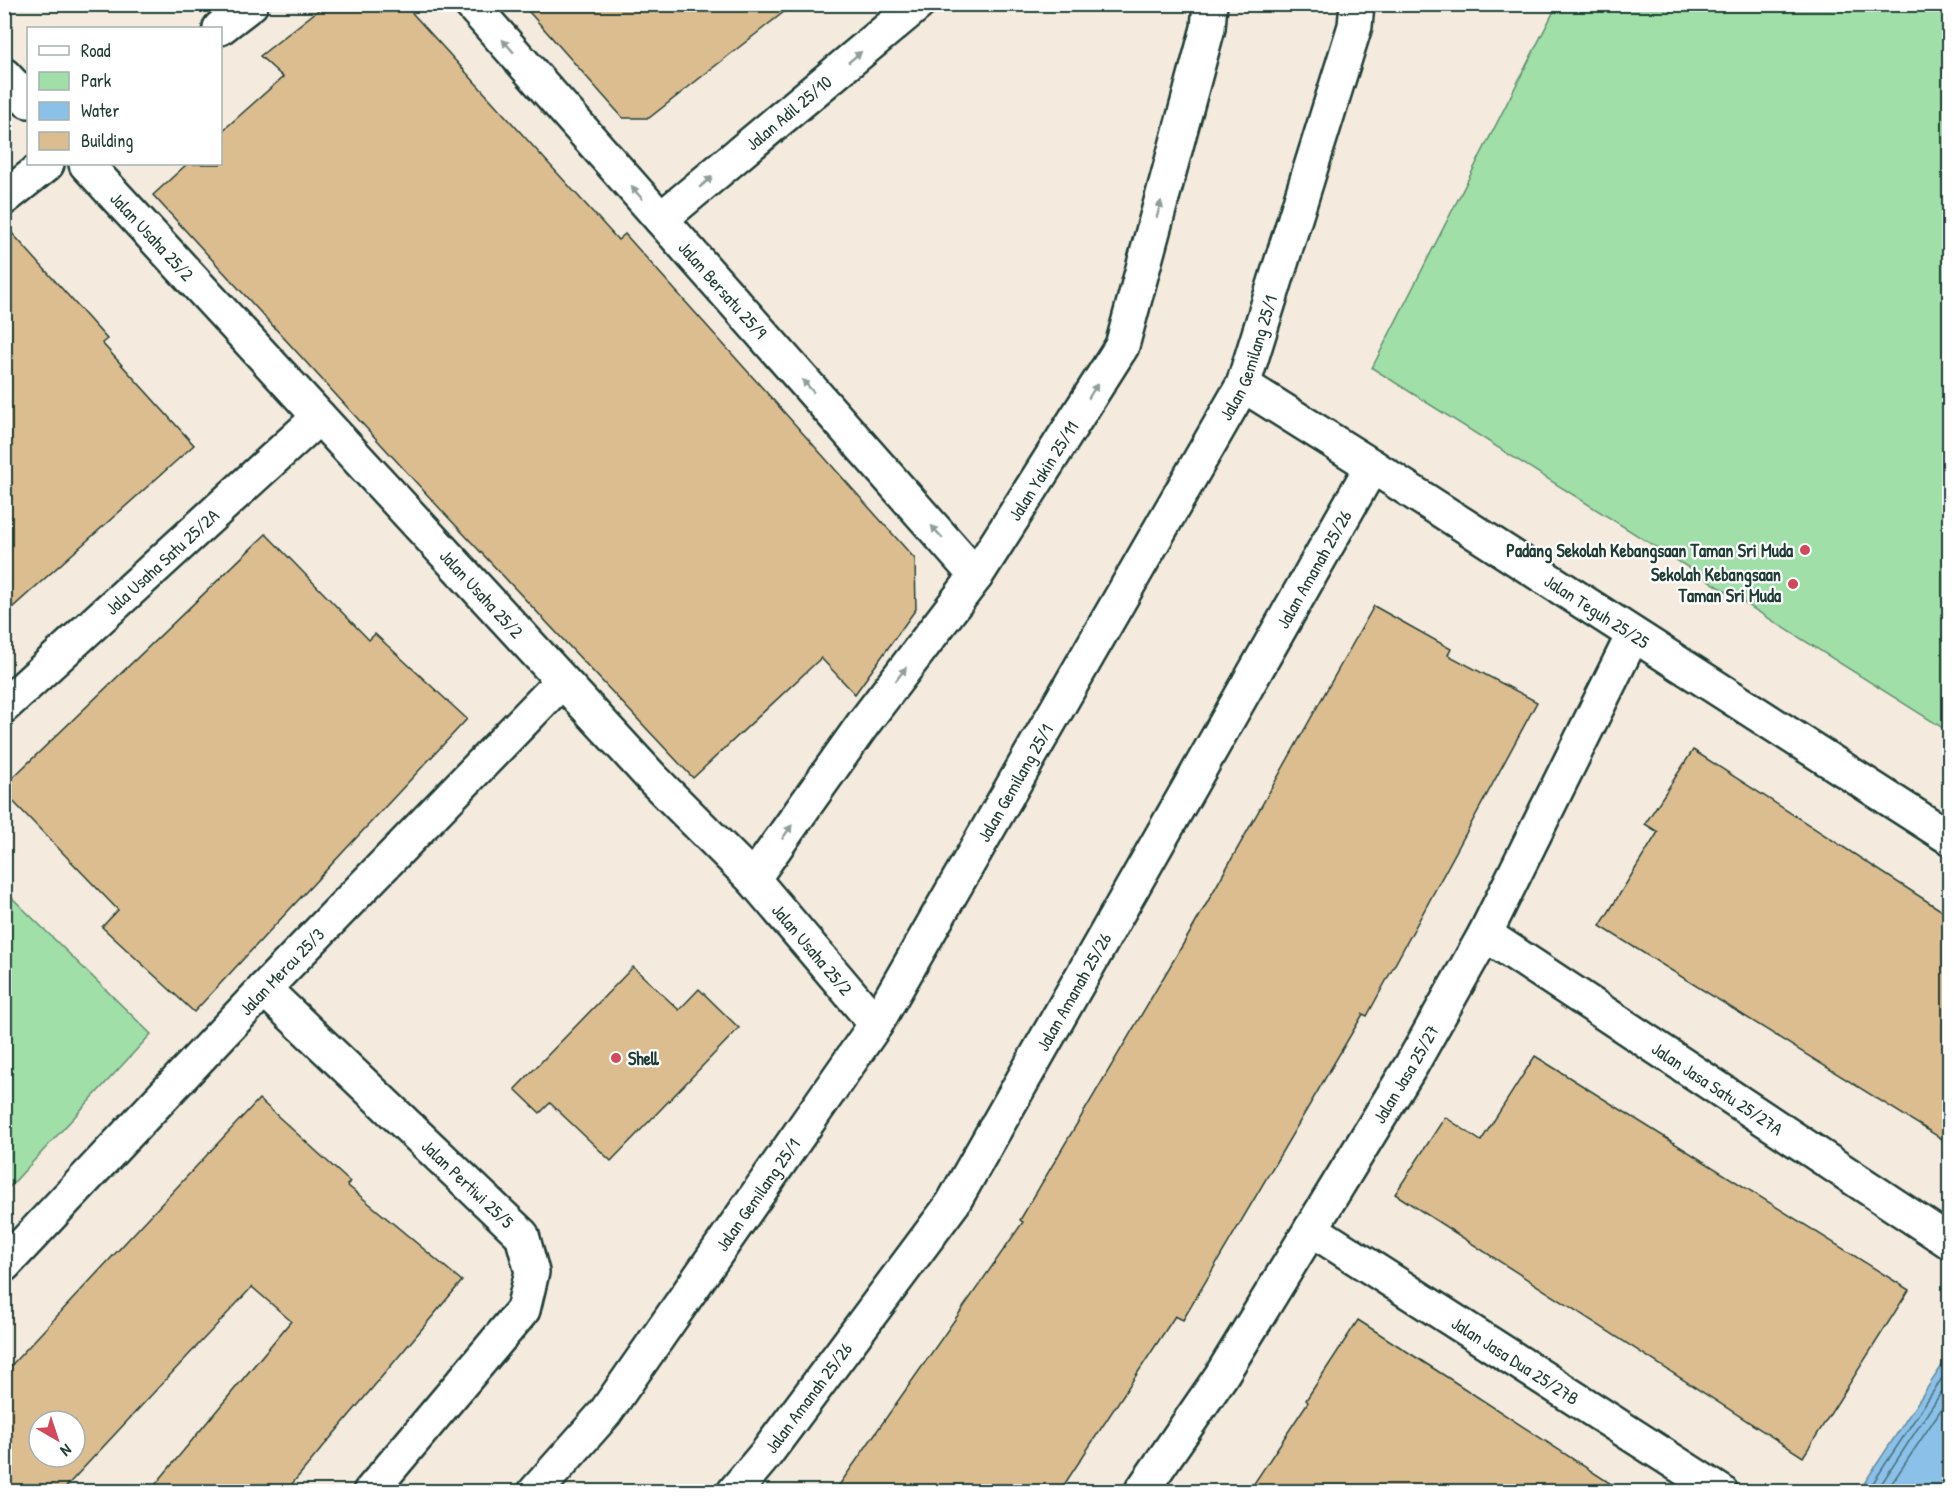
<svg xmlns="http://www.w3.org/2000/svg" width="1954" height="1496" viewBox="0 0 1954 1496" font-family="'Patrick Hand',sans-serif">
	<rect width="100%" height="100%" fill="#f4ebde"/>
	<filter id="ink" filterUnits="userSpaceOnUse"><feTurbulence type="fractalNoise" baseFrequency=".0167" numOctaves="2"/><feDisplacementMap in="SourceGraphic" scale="12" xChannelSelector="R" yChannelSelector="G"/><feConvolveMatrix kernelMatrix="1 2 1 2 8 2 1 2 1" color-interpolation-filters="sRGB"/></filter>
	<g filter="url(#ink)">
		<g fill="#a0dfa7" stroke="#608e6e" stroke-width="1.5">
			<path d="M 1557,5 L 1949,5 L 1949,732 L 1372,368 Z"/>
			<path d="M 4,890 L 151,1034 L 5,1192 L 4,1192 Z"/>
		</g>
		<path fill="#8bc1e9" stroke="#608ca1" stroke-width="1.5" d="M 1949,1355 L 1949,1491 L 1859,1491 Z"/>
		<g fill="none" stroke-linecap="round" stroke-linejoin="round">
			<g stroke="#4a727c" stroke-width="1.5">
				<path d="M 1867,1492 L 1950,1366"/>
				<path d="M 1876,1492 L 1950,1379"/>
				<path d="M 1886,1492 L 1950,1396"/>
			</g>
		</g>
		<g fill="#dcbd90" stroke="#1f3d34" stroke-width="1.5" fill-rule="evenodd">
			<path d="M 326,4 L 404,4 L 618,240 L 625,234 L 915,559 L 916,609 L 855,694 L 821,658 L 693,778 L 444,513 L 153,195 L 187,164 L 220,164 L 220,133 L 283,77 L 260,56 Z"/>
			<path d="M 522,4 L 794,4 L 649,118 L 623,118 Z"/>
			<path d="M 4,224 L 107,339 L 102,343 L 194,445 L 4,615 Z"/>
			<path d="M 266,534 L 369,640 L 375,634 L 467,719 L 194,1012 L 102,927 L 118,910 L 4,792 L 4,786 Z"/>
			<path d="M 1374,606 L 1451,649 L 1448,655 L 1537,702 L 1367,1016 L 1363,1014 L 1183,1320 L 1175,1316 L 1060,1491 L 835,1491 L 1023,1222 L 1020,1220 L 1195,924 Z"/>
			<path d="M 1693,750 L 1950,916 L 1950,1144 L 1600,926 L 1658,832 L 1645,824 Z"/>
			<path d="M 633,967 L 679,1010 L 699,989 L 739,1028 L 611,1161 L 550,1103 L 540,1113 L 515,1089 Z"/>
			<path d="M 1535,1056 L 1909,1290 L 1803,1457 L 1395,1194 L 1445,1117 L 1481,1141 Z"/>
			<path d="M 259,1099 L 350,1182 L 347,1185 L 462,1281 L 286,1491 L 150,1491 L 291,1321 L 252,1287 L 62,1491 L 4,1491 L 4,1373 ZM 39,1421 L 75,1421 L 75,1457 L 39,1457 Z"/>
			<path d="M 1358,1320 L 1453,1381 L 1622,1491 L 1249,1491 L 1308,1402 L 1306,1400 Z"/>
		</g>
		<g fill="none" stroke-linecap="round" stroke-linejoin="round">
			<g stroke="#1f3d34" stroke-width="38">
				<g id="minor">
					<path id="s1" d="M 471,4 L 976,576"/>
					<path d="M 220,28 L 251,4"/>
					<path d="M 4,75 L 28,101"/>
					<path id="s2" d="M 86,164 L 653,779 L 753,879 L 876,1024"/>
					<path d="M 4,198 L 47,164"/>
					<path id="s3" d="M 661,219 L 918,4"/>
					<path id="s4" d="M 1243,385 L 1372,466 L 1950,838"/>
					<path id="s5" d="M 4,706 L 319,417"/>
					<path id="s6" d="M 753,879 L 863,724 L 976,576 L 1122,346 L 1208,28 L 1210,4"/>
					<path id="s7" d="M 1485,934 L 1950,1242"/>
					<path id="s8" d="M 264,989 L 522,1235 L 532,1272 L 523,1310 L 370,1492"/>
					<path id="s9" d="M 1311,1229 L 1721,1492"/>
					<path id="s10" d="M 4,1265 L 264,989 L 562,681"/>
					<path id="s11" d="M 734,1492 L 766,1454 L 953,1203 L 1372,466"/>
					<path id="s12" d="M 1141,1492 L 1221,1376 L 1412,1064 L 1485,934 L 1633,635"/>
				</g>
			</g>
			<g stroke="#1f3d34" stroke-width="38">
				<g id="tertiary">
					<path id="s13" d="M 535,1492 L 605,1413 L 876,1024 L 1243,385 L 1355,26 L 1357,4"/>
				</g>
			</g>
			<use href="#minor" stroke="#fff" stroke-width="33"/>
			<use href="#tertiary" stroke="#fff" stroke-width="33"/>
		</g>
		<defs><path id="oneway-solid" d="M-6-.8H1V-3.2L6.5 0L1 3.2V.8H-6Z" transform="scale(1.5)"/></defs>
		<g fill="#8f9e9a">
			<use href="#oneway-solid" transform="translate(508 46) rotate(-132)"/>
			<use href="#oneway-solid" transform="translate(855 57) rotate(-40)"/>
			<use href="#oneway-solid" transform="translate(706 182) rotate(-40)"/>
			<use href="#oneway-solid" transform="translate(637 193) rotate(-131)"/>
			<use href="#oneway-solid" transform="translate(1159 209) rotate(-75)"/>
			<use href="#oneway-solid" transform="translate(808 386) rotate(-131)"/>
			<use href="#oneway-solid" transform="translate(1093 391) rotate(-58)"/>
			<use href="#oneway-solid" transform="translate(937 532) rotate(-131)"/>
			<use href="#oneway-solid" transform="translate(901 674) rotate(-53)"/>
			<use href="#oneway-solid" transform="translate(787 832) rotate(-55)"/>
		</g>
	</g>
	<g fill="#d1495b" stroke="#fff" stroke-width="2">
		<circle cx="1805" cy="550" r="6"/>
		<circle cx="1793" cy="584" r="6"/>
		<circle cx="616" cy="1058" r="6"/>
	</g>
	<g text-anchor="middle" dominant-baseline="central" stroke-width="4.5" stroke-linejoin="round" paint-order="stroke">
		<g font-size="18" fill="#1f3d34" stroke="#fff">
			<text stroke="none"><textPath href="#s3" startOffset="166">Jalan Adil 25/10</textPath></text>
			<text stroke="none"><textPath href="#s2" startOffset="98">Jalan Usaha 25/2</textPath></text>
			<text stroke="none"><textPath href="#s1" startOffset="381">Jalan Bersatu 25/9</textPath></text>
			<text stroke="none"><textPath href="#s13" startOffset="1344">Jalan Gemilang 25/1</textPath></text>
			<text stroke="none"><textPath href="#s6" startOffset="501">Jalan Yakin 25/11</textPath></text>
			<text stroke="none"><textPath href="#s5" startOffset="214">Jala Usaha Satu 25/2A</textPath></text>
			<text stroke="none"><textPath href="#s11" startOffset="1092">Jalan Amanah 25/26</textPath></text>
			<text stroke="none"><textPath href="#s2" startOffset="584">Jalan Usaha 25/2</textPath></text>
			<text stroke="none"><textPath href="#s4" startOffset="420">Jalan Teguh 25/25</textPath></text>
			<text stroke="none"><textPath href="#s13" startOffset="858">Jalan Gemilang 25/1</textPath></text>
			<text stroke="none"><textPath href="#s2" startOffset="1070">Jalan Usaha 25/2</textPath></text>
			<text stroke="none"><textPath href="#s10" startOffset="404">Jalan Mercu 25/3</textPath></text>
			<text stroke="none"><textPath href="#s11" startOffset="606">Jalan Amanah 25/26</textPath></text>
			<text stroke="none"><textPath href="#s12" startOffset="495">Jalan Jasa 25/27</textPath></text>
			<text stroke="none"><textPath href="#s7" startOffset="279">Jalan Jasa Satu 25/27A</textPath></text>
			<text stroke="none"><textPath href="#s8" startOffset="282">Jalan Pertiwi 25/5</textPath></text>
			<text stroke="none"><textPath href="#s13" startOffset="372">Jalan Gemilang 25/1</textPath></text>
			<text stroke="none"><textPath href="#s9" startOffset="243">Jalan Jasa Dua 25/27B</textPath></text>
			<text stroke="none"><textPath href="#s11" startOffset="120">Jalan Amanah 25/26</textPath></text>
		</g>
		<g font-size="18" font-weight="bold" fill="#1f3d34" stroke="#fff" text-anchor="end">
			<text x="1793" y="550">Padang Sekolah Kebangsaan Taman Sri Muda</text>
			<text x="1781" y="574">Sekolah Kebangsaan<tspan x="1781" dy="21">Taman Sri Muda</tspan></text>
			<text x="628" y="1058" text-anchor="start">Shell</text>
		</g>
	</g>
	<rect width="1954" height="1496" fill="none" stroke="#fff" stroke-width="24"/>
	<rect x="12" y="12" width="1930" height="1472" fill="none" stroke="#1f3d34" stroke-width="2" filter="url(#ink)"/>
	<rect x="27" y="27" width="195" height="138" fill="#ffffff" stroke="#a5b1ae" stroke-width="1.5"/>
	<rect x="39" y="46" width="30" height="9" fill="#ffffff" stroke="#a5b1ae" stroke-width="1.5"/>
	<text x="81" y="57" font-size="18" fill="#1f3d34">Road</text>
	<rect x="39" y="72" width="30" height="18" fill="#a0dfa7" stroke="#a5b1ae" stroke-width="1.5"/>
	<text x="81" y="87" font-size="18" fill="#1f3d34">Park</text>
	<rect x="39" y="102" width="30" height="18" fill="#8bc1e9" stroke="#a5b1ae" stroke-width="1.5"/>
	<text x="81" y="117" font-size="18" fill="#1f3d34">Water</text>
	<rect x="39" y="132" width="30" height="18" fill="#dcbd90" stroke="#a5b1ae" stroke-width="1.5"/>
	<text x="81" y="147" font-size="18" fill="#1f3d34">Building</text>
	<g transform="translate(57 1439) rotate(141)"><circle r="28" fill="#ffffff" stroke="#a5b1ae" stroke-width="1.5"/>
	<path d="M0-4.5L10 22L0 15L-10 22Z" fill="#d1495b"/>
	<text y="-9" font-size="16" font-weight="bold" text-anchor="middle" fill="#1f3d34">N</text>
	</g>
</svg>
